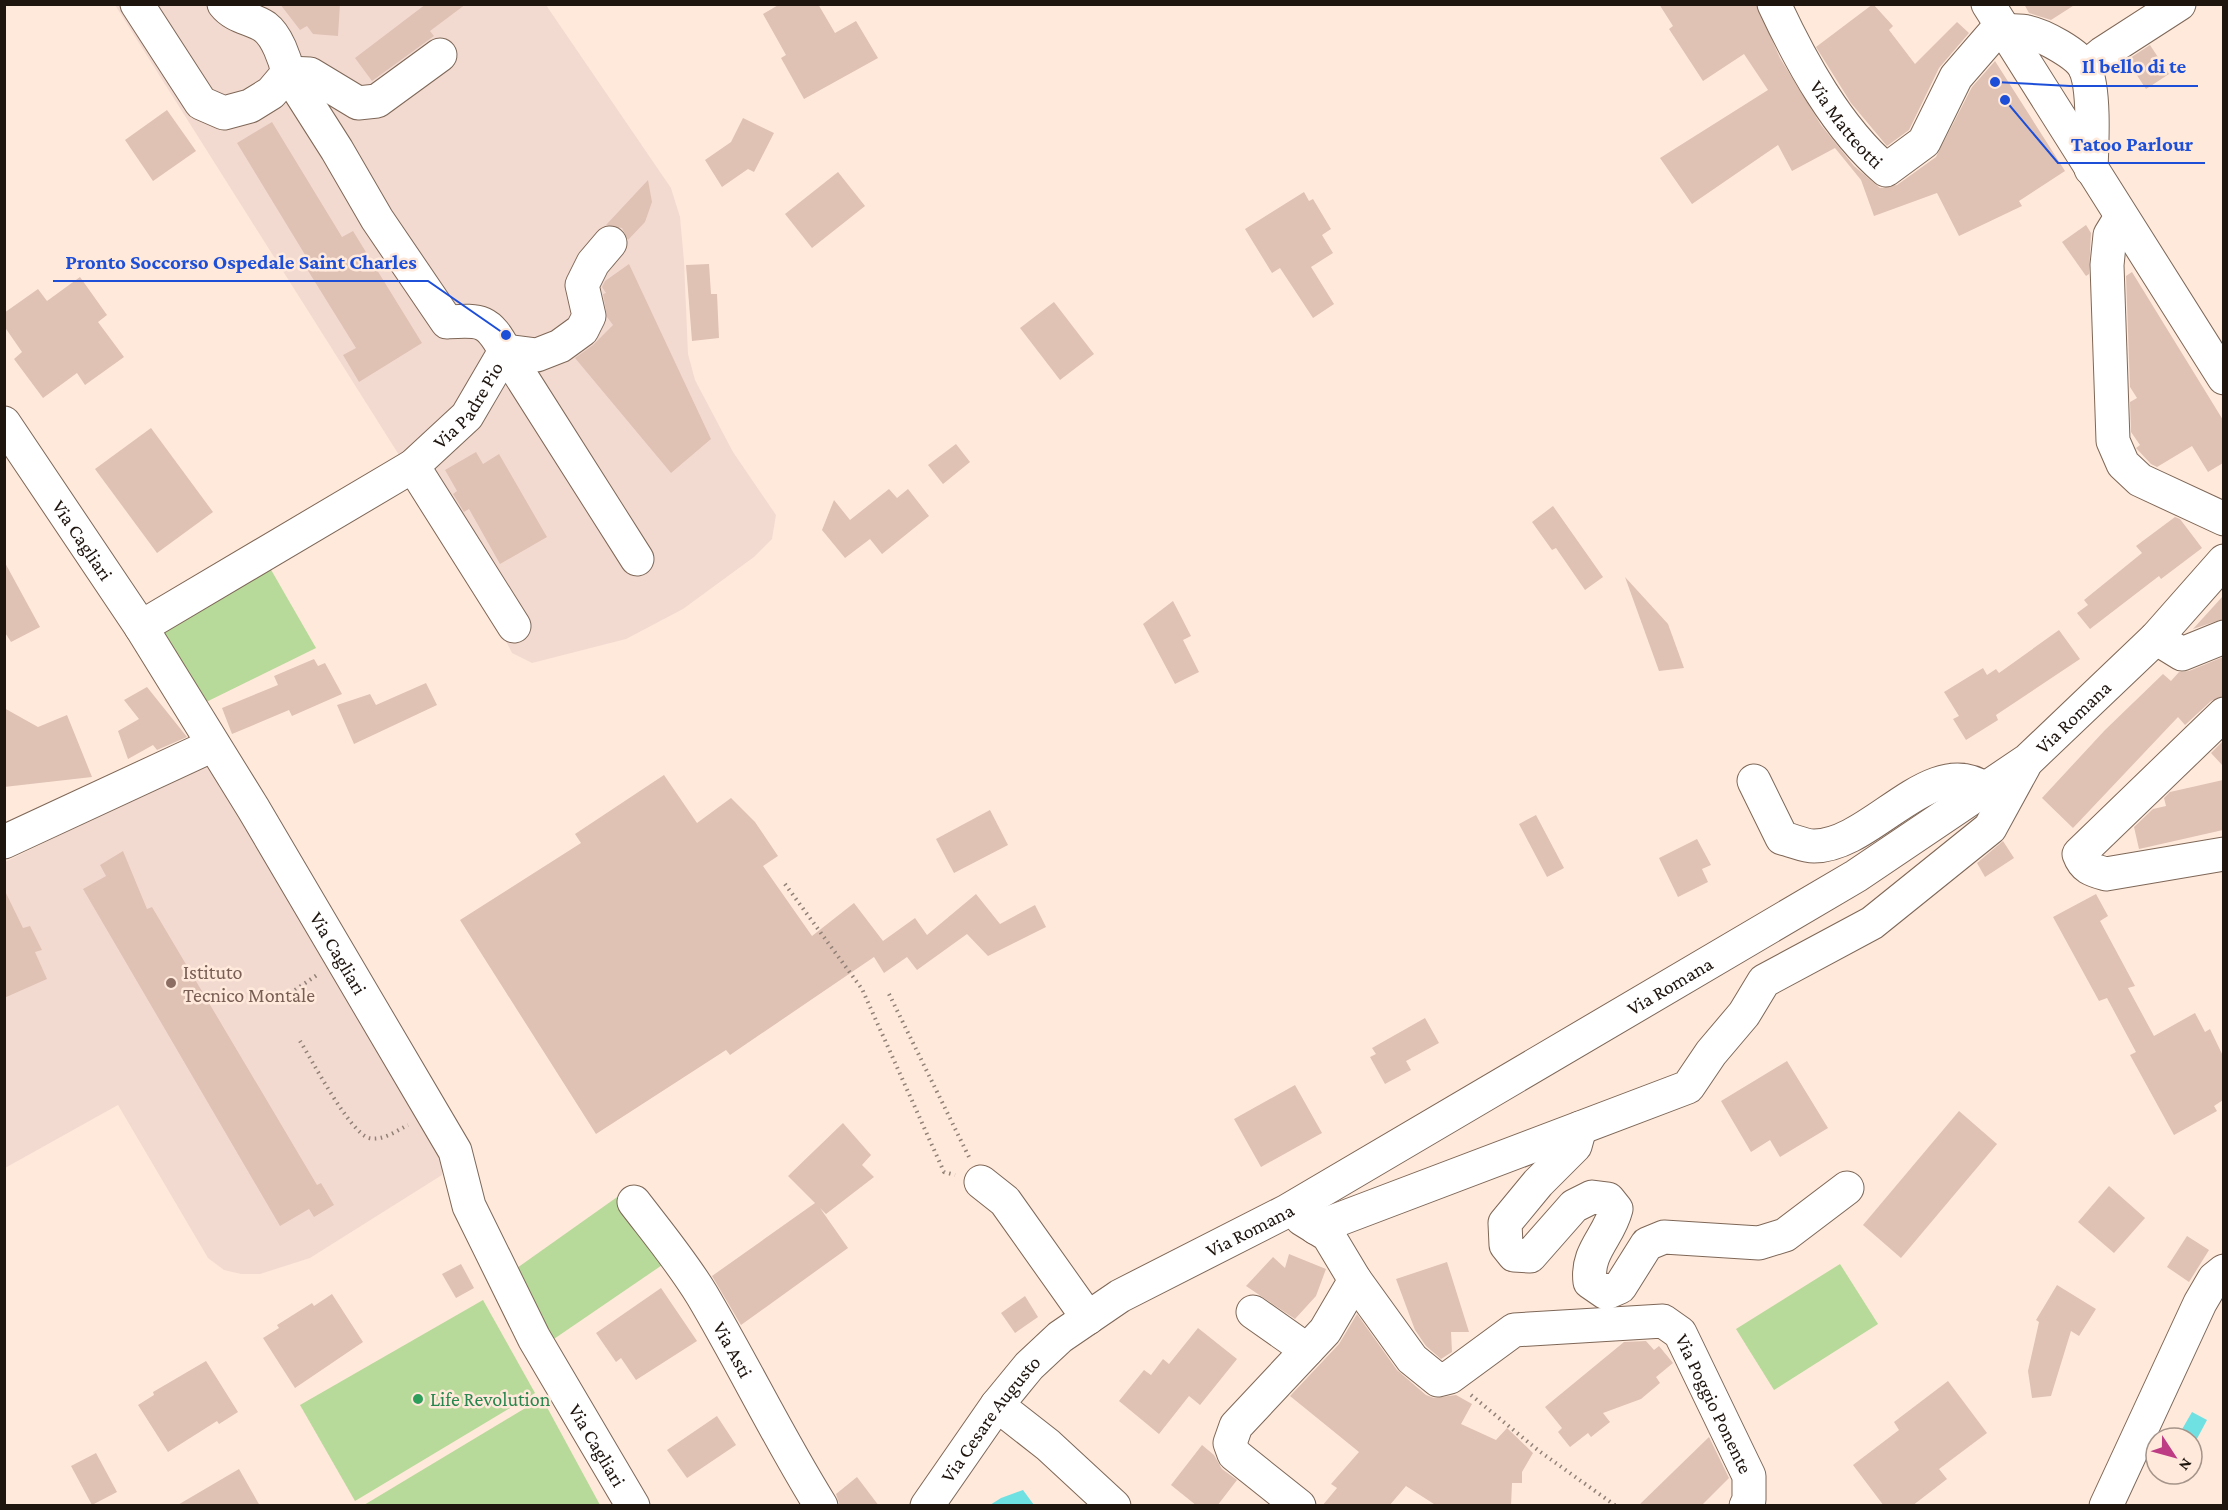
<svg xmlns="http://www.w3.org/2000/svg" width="2228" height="1510" viewBox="0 0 2228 1510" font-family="'Crimson Pro',serif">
	<rect width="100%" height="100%" fill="#ffe9db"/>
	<g fill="#f3dad1">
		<path d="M 115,5 L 546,5 L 671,188 L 680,217 L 684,261 L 688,354 L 695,380 L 733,452 L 776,515 L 772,539 L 754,557 L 683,609 L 626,639 L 532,663 L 512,653 L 471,572 L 399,455 Z"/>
		<path d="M 207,763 L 442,1160 L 442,1175 L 310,1258 L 260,1274 L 241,1274 L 224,1270 L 208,1258 L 118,1105 L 5,1168 L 5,862 Z"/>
	</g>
	<g fill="#b7d999">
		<path d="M 270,568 L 316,648 L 202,704 L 161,638 L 166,628 Z"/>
		<path d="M 620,1195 L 668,1261 L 548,1343 L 517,1268 Z"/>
		<path d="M 1840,1264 L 1878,1324 L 1774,1390 L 1736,1329 Z"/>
		<path d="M 483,1300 L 535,1393 L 355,1501 L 300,1405 Z"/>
		<path d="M 542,1398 L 600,1505 L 364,1505 Z"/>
	</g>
	<g fill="#6fe1e3">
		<path d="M 2192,1412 L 2207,1420 L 2192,1448 L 2192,1438 L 2177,1438 Z"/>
		<path d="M 1023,1490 L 1034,1505 L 990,1505 L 1001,1498 Z"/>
	</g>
	<g fill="#dfc2b4">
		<path d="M 280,4 L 340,4 L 338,36 L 313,34 L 307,26 L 300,30 Z"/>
		<path d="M 426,4 L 466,4 L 430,31 L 434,36 L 372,81 L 355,58 Z"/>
		<path d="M 780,4 L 818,4 L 835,33 L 856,21 L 878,58 L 804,99 L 781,58 L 786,55 L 763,14 Z"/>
		<path d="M 1659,4 L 1756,4 L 1780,58 L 1821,125 L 1854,166 L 1880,188 L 1897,185 L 1936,157 L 1972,87 L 1995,61 L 2065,171 L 2019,201 L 2022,206 L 1959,236 L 1937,193 L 1874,216 L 1861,180 L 1835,148 L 1792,171 L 1778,145 L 1692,204 L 1660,158 L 1768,90 L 1744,54 L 1703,81 L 1669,29 L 1673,26 Z"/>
		<path d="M 1873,4 L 1893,26 L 1889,30 L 1915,64 L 1957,22 L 1969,33 L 1939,68 L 1909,130 L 1887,146 L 1851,103 L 1816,47 Z"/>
		<path d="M 2024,4 L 2076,4 L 2051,20 L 2029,13 Z"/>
		<path d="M 2150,45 L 2169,74 L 2146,89 L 2127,60 Z"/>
		<path d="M 167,110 L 196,151 L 153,181 L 125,140 Z"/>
		<path d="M 743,118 L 774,133 L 754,172 L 748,169 L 722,187 L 705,160 L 731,142 Z"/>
		<path d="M 272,122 L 342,237 L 353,231 L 422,343 L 359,382 L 343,355 L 356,348 L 302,261 L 307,258 L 237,143 Z"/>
		<path d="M 838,172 L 865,206 L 812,248 L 785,214 Z"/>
		<path d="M 648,180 L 652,202 L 645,222 L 628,240 L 622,228 L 606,225 Z"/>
		<path d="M 1304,192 L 1309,201 L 1313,199 L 1331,229 L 1322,235 L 1333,253 L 1311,267 L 1334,304 L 1313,318 L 1280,268 L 1272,273 L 1245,229 Z"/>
		<path d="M 2086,225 L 2091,233 L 2089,274 L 2086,276 L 2062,242 Z"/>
		<path d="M 629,264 L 711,439 L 671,473 L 575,358 L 593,345 L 613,325 L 607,317 L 603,294 L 606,293 L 602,287 L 605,281 Z"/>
		<path d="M 709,264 L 711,294 L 717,294 L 719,338 L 692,341 L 686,265 Z"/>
		<path d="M 2132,272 L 2223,420 L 2223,463 L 2208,472 L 2192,446 L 2157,467 L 2151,464 L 2136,448 L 2140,445 L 2131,432 L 2130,402 L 2137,398 L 2130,387 L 2126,276 Z"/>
		<path d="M 80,277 L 107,315 L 98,322 L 124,357 L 85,385 L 77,373 L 43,398 L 14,359 L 22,352 L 4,326 L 4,313 L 38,289 L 47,301 Z"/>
		<path d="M 1054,302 L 1094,354 L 1060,380 L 1020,328 Z"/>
		<path d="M 151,428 L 213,512 L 157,553 L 95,469 Z"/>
		<path d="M 956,444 L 970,462 L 943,484 L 928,465 Z"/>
		<path d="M 476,452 L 483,464 L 499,454 L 547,537 L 500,564 L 469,509 L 464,512 L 453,494 L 457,491 L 445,470 Z"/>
		<path d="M 889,489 L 897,498 L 908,489 L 929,516 L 882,554 L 870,539 L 845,558 L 822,530 L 834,500 L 850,520 Z"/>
		<path d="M 1553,506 L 1603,577 L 1585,590 L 1556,548 L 1552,550 L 1532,522 Z"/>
		<path d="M 2175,517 L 2180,519 L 2202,548 L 2161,579 L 2159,576 L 2090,629 L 2077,613 L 2088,605 L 2084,600 L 2142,553 L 2136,546 Z"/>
		<path d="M 4,561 L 40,627 L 11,642 L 4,631 Z"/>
		<path d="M 1625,577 L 1668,624 L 1684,668 L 1659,671 Z"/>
		<path d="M 2223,596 L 2223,619 L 2193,629 Z"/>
		<path d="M 1173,601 L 1191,636 L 1183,640 L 1199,672 L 1175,684 L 1143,624 Z"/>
		<path d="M 2059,630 L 2080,659 L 1996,715 L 1998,720 L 1966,740 L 1953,719 L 1959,716 L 1944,692 L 1983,668 L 1987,675 L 1996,669 L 1999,673 Z"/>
		<path d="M 2223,657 L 2223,696 L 2211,701 L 2185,725 L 2178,717 L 2073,828 L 2042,798 L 2105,730 L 2163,674 L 2171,681 L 2179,672 L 2189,671 Z"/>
		<path d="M 314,659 L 318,666 L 325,663 L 342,694 L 292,716 L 289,710 L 232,734 L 222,708 L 278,685 L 274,676 Z"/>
		<path d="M 426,683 L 437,705 L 354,744 L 337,705 L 370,694 L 376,705 Z"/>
		<path d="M 147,687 L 187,737 L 157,750 L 153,745 L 128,759 L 118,731 L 139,719 L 124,700 Z"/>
		<path d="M 4,708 L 38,727 L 67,715 L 92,777 L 4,787 Z"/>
		<path d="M 2223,741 L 2223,766 L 2211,753 Z"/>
		<path d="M 664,775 L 697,823 L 731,798 L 755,822 L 778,856 L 763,866 L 812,936 L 854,903 L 883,941 L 915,918 L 927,935 L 976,894 L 1000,924 L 1035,905 L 1046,927 L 988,956 L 967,934 L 917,970 L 907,957 L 884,973 L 874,957 L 730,1055 L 726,1050 L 596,1134 L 460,920 L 581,843 L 575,834 Z"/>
		<path d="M 2223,780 L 2223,830 L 2139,849 L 2134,827 L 2153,809 L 2166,806 L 2164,798 L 2170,792 Z"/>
		<path d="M 990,810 L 1008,845 L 954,873 L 936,839 Z"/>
		<path d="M 1536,815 L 1564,868 L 1547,877 L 1519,824 Z"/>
		<path d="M 1697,839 L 1711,865 L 1702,869 L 1708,882 L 1678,897 L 1659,858 Z"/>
		<path d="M 2003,841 L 2014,858 L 1985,877 L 1977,863 Z"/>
		<path d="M 123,851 L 147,909 L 152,907 L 317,1185 L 321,1183 L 334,1205 L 314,1217 L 309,1209 L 280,1226 L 83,889 L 106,876 L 100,865 Z"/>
		<path d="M 4,889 L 23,928 L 30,926 L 42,950 L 35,952 L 47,979 L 4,998 Z"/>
		<path d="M 2096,894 L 2108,916 L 2100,921 L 2135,986 L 2128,988 L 2154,1036 L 2195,1013 L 2205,1032 L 2210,1029 L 2223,1056 L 2223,1100 L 2214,1106 L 2217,1111 L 2174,1135 L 2130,1055 L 2136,1052 L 2107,998 L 2099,1001 L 2053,917 Z"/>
		<path d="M 1425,1018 L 1439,1043 L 1406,1061 L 1411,1070 L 1385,1084 L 1370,1057 L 1376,1054 L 1372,1048 Z"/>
		<path d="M 1787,1061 L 1828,1128 L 1780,1157 L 1770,1140 L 1751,1152 L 1721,1101 Z"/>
		<path d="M 1295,1085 L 1322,1133 L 1261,1167 L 1234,1119 Z"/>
		<path d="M 1959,1111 L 1997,1144 L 1901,1258 L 1863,1225 Z"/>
		<path d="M 843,1123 L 871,1155 L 862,1165 L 874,1177 L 826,1214 L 820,1208 L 848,1248 L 741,1325 L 712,1276 L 815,1203 L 788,1176 Z"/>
		<path d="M 2109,1186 L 2145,1218 L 2114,1253 L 2078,1222 Z"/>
		<path d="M 2187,1236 L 2209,1250 L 2189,1282 L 2167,1267 Z"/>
		<path d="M 1289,1254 L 1326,1269 L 1316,1296 L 1295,1319 L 1246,1286 L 1273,1257 L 1285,1268 Z"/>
		<path d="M 1447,1262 L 1469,1332 L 1451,1332 L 1452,1352 L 1441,1359 L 1426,1346 L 1415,1330 L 1396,1279 Z"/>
		<path d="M 461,1264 L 474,1288 L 456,1298 L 442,1274 Z"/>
		<path d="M 2057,1285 L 2096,1309 L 2079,1336 L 2071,1331 L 2051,1396 L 2032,1398 L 2028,1371 L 2039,1322 L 2036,1320 Z"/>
		<path d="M 661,1288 L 697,1341 L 636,1380 L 621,1358 L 616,1362 L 596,1333 Z"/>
		<path d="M 332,1294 L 363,1342 L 295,1388 L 263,1338 L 279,1328 L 277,1325 L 312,1303 L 314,1306 Z"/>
		<path d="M 1025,1296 L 1038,1317 L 1015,1333 L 1001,1313 Z"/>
		<path d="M 1357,1314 L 1397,1370 L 1426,1395 L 1434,1398 L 1456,1395 L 1472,1404 L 1461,1424 L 1496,1440 L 1507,1428 L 1533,1453 L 1522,1472 L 1522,1483 L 1512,1483 L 1511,1506 L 1437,1506 L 1406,1486 L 1389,1506 L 1322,1506 L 1337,1488 L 1331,1484 L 1359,1452 L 1290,1396 L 1339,1344 Z"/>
		<path d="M 1198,1328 L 1237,1359 L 1200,1405 L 1189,1396 L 1159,1434 L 1119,1401 L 1144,1370 L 1151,1375 L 1163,1359 L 1169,1364 Z"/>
		<path d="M 1646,1341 L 1654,1350 L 1659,1346 L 1673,1363 L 1656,1377 L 1660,1383 L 1641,1399 L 1603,1413 L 1610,1422 L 1591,1437 L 1588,1433 L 1570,1447 L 1558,1432 L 1562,1428 L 1545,1407 L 1624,1342 Z"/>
		<path d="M 206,1361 L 238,1412 L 219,1424 L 217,1421 L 168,1452 L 138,1405 L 154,1395 L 153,1392 Z"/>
		<path d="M 1948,1381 L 1987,1433 L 1939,1469 L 1947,1479 L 1912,1506 L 1884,1506 L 1853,1465 L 1899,1430 L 1894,1422 Z"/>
		<path d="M 717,1416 L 736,1445 L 687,1478 L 667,1450 Z"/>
		<path d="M 1709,1437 L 1729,1478 L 1701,1506 L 1638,1506 Z"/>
		<path d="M 1202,1445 L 1214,1455 L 1222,1469 L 1237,1480 L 1217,1506 L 1197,1506 L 1171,1485 Z"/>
		<path d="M 96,1453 L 117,1492 L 92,1505 L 71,1466 Z"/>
		<path d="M 239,1469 L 260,1506 L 176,1506 Z"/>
		<path d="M 857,1477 L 879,1506 L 840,1506 L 836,1494 Z"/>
	</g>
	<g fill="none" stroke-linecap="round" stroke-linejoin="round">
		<g stroke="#7e6757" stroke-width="35">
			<g id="minor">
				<path d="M 137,4 L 201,103 L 224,113 L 250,106 L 271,93 L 288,73 C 285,59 277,36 265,27 C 252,18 235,18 224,4"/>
				<path id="s1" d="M 1774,4 C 1801,62 1837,128 1886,170 L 1924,142 L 1956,77 L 2001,25"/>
				<path d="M 1988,4 L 2224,378"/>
				<path d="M 2004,31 C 2012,31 2020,30 2027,32 C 2043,35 2078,54 2085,68 C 2095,90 2092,145 2091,169"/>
				<path d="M 2085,68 L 2103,53 L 2179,4"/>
				<path d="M 288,73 L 310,74 L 358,103 L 377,101 L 440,55"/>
				<path d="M 2121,217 L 2110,235 L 2107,265 L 2113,441 L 2123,464 L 2140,480 L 2224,519"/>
				<path d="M 505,351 L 637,559"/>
				<path d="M 505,351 L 537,355 L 560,346 L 582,330 L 589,316 L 582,285 L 593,263 L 610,243"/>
				<path id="s2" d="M 4,423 L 141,627 L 253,808 L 455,1151 L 469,1206 L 534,1338 L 633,1506"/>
				<path d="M 413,466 L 514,626"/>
				<path id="s3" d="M 141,627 L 413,466 L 467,416 L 505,351 C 488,319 481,320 447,322 L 377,219 L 337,150 L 288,73"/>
				<path d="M 2156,638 L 2182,654 L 2224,637"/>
				<path d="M 2224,714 L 2079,854 C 2084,868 2092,870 2106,874 L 2224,854"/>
				<path d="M 1754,781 L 1782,838 C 1792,840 1804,846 1814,846 C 1872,846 1931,751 1985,789"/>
				<path d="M 4,842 L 213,745"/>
				<path d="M 1580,1128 L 1575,1146 L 1538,1183 L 1505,1223 L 1506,1245 L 1514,1255 L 1530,1256 L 1574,1206 L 1592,1197 L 1608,1199 L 1616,1209 C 1609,1237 1586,1251 1590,1282 L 1606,1293 L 1620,1287 L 1647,1244 L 1664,1237 L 1759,1243 L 1785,1235 L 1847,1188"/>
				<path d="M 981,1182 L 1005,1201 L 1088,1318"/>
				<path id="s4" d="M 634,1202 C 657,1232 682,1262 702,1295 C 743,1364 778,1437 821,1506"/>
				<path d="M 1316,1228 L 1688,1087 L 1711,1053 L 1744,1014 L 1764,981 L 1872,923 L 1990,828 L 2024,766"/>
				<path id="s5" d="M 1355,1280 L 1412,1359 L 1438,1380 L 1450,1377 L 1514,1330 L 1663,1321 L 1680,1333 L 1749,1476 L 1749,1500 L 1746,1506"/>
				<path d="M 1253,1312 L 1307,1350"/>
				<path d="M 997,1405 L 1048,1445 L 1114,1506"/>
				<path id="s6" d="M 927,1506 L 997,1405 L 1029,1366 L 1060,1337 L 1120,1296 L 1287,1211 L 1856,876 L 2028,760 L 2156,638 L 2224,561"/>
				<path d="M 1299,1506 L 1234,1454 L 1230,1443 L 1236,1426 L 1325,1331 L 1355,1280 L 1328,1235 L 1302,1219"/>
				<path d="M 2106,1506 L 2200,1303 L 2214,1279 L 2224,1271"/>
			</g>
		</g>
		<g stroke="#918177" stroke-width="4" stroke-dasharray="1.5 4.5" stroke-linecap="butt">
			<path d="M 785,884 L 862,989 L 944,1172 L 955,1175"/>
			<path d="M 295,990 L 317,975"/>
			<path d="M 889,994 L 969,1157"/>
			<path d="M 300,1041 C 312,1060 350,1133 369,1138 C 383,1141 396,1131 408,1125"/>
			<path d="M 1471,1395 L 1539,1451 L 1616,1506"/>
		</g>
		<use href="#minor" stroke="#fff" stroke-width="33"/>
	</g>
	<circle fill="#8d6e63" stroke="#ffe9db" stroke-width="2" cx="171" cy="983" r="6"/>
	<circle fill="#2e9e5b" stroke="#ffe9db" stroke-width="2" cx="418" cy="1399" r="6"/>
	<g text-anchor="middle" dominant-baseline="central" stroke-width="5" stroke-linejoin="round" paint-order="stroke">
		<g font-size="20" fill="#1f150f" stroke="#ffe9db">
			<text stroke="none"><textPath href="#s1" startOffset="141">Via Matteotti</textPath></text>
			<text stroke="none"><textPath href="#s3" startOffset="399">Via Padre Pio</textPath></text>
			<text stroke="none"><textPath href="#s2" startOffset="141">Via Cagliari</textPath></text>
			<text stroke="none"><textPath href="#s6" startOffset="1406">Via Romana</textPath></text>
			<text stroke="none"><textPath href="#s2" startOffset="627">Via Cagliari</textPath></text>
			<text stroke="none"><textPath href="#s6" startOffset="920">Via Romana</textPath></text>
			<text stroke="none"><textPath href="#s6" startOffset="434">Via Romana</textPath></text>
			<text stroke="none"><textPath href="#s4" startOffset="178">Via Asti</textPath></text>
			<text stroke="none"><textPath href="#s5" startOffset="471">Via Poggio Ponente</textPath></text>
			<text stroke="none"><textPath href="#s6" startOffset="108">Via Cesare Augusto</textPath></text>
			<text stroke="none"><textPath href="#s2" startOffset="1185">Via Cagliari</textPath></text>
		</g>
		<g font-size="20" fill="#785e54" stroke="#ffe9db" text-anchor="start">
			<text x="183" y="972">Istituto<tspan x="183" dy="23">Tecnico Montale</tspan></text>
		</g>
		<g font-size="20" fill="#27864d" stroke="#ffe9db" text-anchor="start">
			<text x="430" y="1399">Life Revolution</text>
		</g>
	</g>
	<path fill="none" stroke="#1d4ed8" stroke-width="2" d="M1995 82L2070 86H2198M2005 100L2058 163H2205M506 335L428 281H53"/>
	<g fill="#1d4ed8" stroke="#ffe9db" stroke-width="2">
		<circle cx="1995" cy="82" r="6"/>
		<circle cx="2005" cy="100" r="6"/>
		<circle cx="506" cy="335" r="6"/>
	</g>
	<g font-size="21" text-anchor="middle" font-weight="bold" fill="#1d4ed8" stroke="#ffe9db" stroke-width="5" stroke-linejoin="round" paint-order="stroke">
		<text x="2134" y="73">Il bello di te</text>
		<text x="2132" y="151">Tatoo Parlour</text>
		<text x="241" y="269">Pronto Soccorso Ospedale Saint Charles</text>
	</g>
	<rect width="2228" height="1510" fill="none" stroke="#1f150f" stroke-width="12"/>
	<g transform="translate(2174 1456) rotate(126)"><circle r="28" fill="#ffe9db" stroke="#a59489" stroke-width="1.5"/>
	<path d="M0-4.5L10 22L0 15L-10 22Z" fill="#be3c84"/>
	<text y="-9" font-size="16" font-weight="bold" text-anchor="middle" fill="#1f150f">N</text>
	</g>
</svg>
